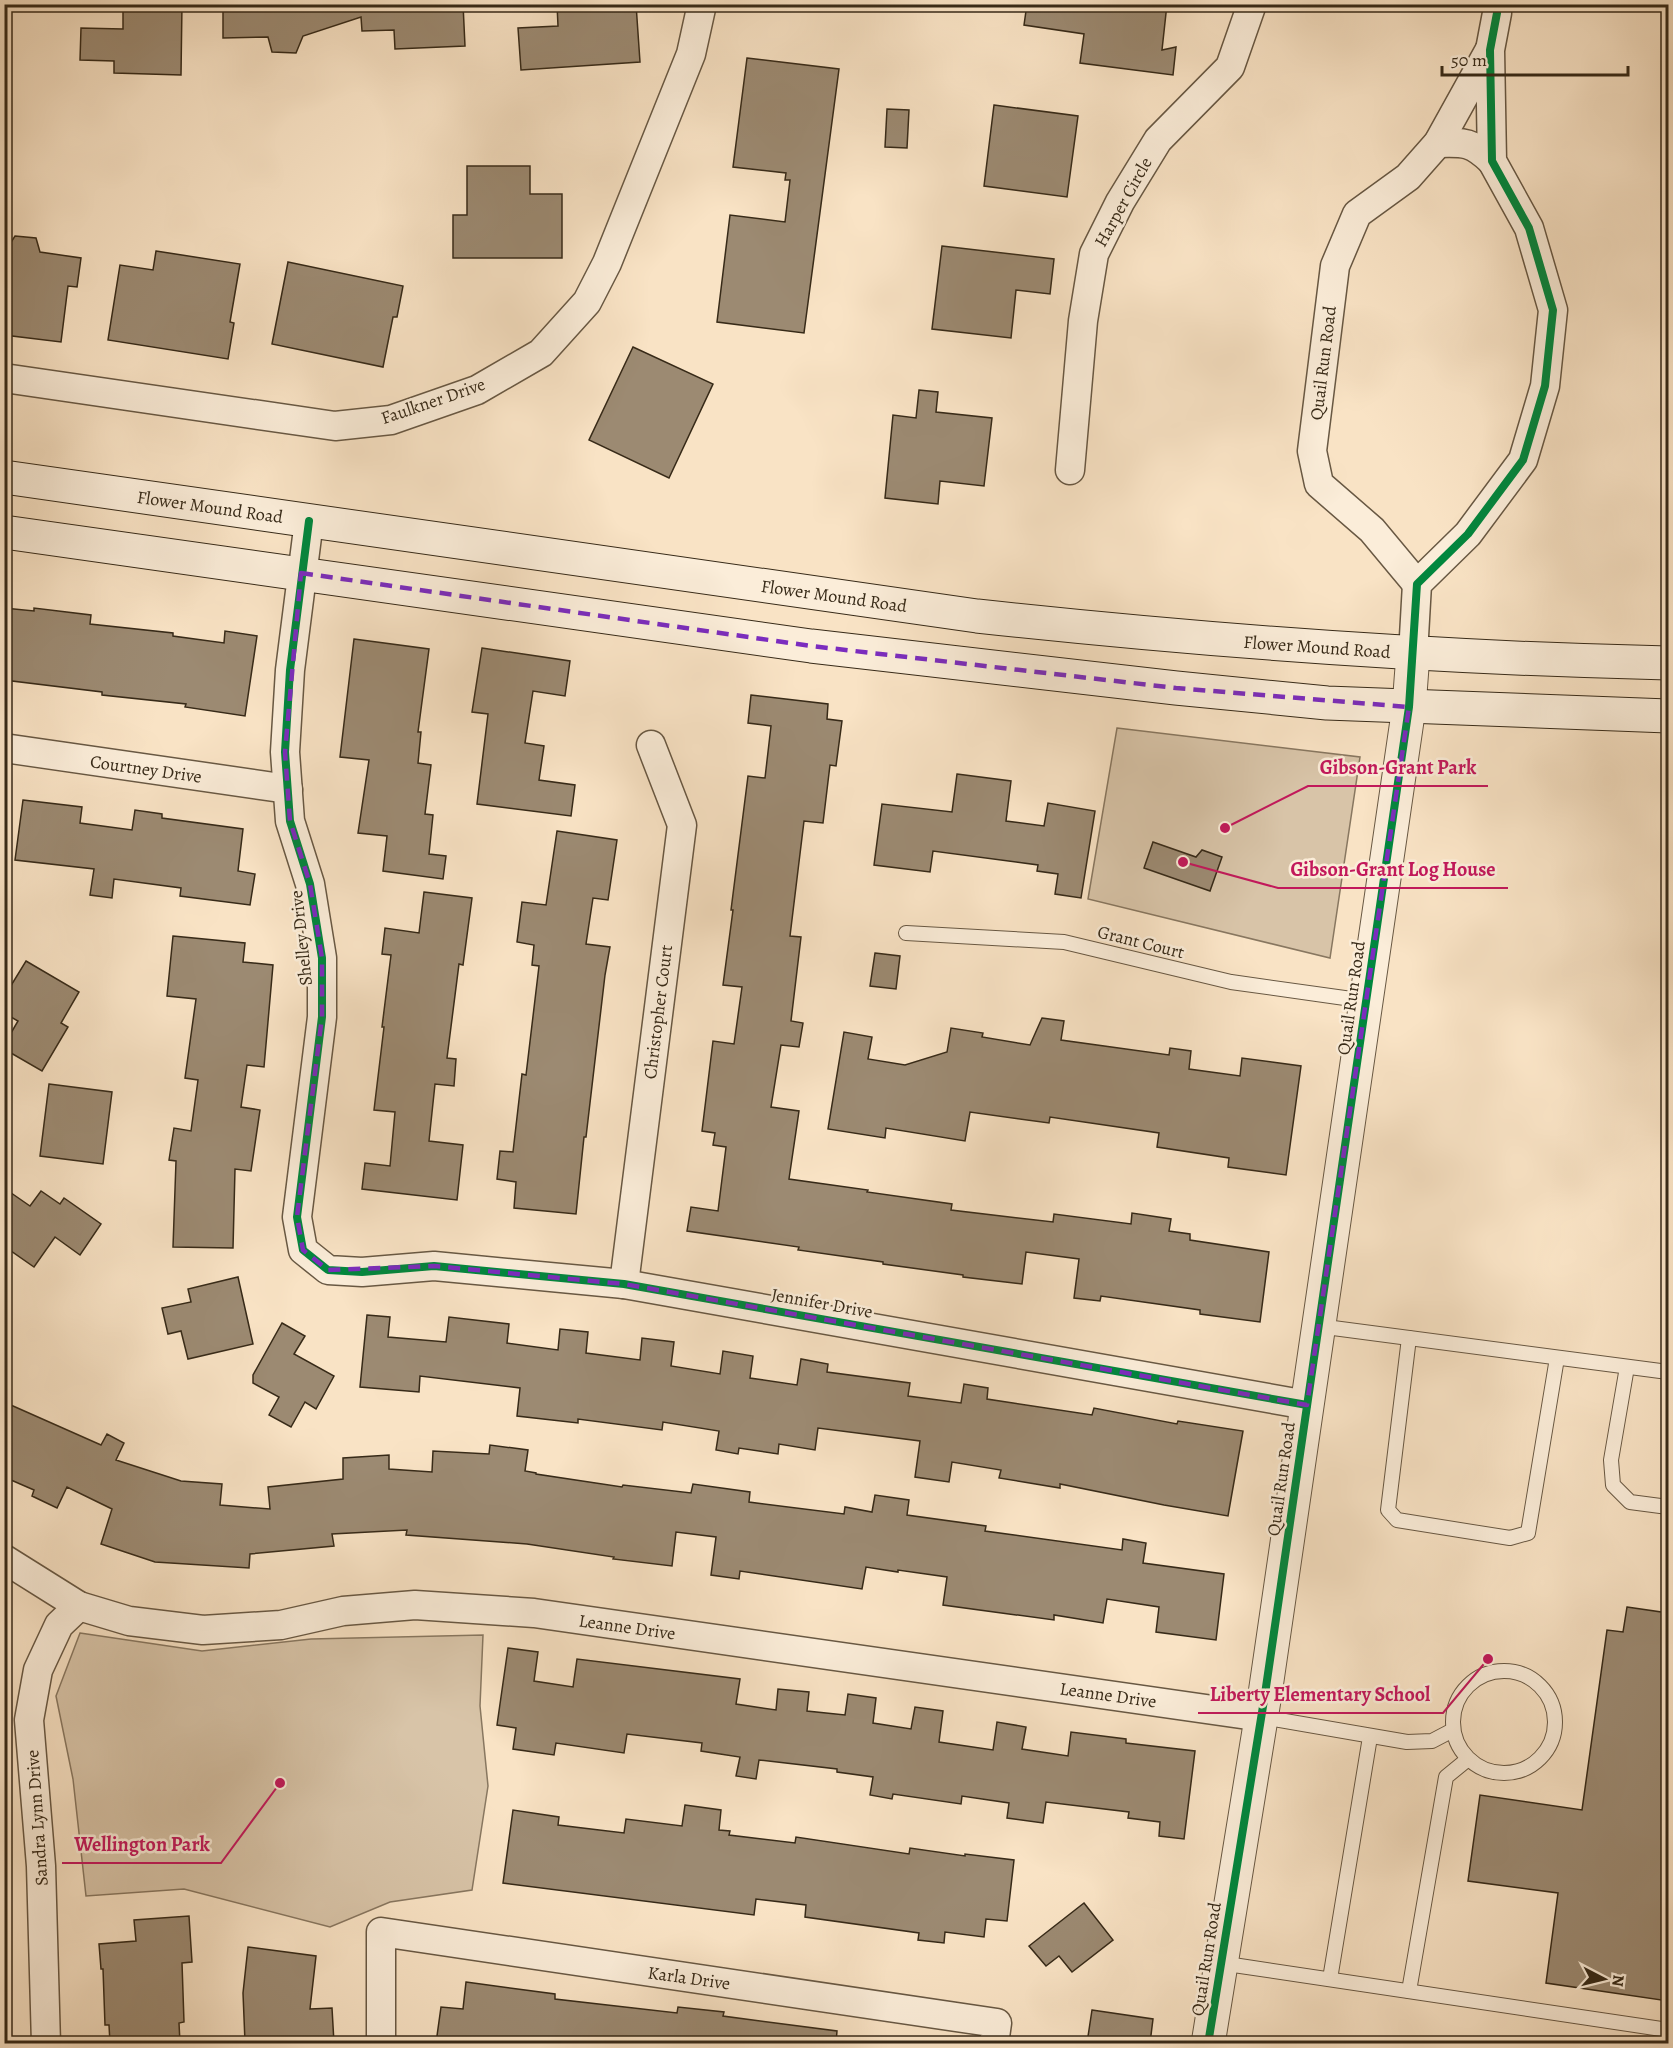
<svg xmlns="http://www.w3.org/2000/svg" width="1673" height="2048" viewBox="0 0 1673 2048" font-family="Alegreya,serif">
	<rect width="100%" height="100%" fill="#f9e3c5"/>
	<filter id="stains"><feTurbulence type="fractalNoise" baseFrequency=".00333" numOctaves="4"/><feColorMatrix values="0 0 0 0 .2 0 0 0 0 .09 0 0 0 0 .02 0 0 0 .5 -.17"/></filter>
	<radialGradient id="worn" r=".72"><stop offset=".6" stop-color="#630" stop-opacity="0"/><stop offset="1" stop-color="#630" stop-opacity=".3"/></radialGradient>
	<g fill="#d8c4a8" stroke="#887760" stroke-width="1.5">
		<path d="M 1117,728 L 1360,757 L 1330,958 L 1088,899 Z"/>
		<path d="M 80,1633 L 202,1651 L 311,1639 L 483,1635 L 480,1706 L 488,1786 L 472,1890 L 390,1902 L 330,1927 L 184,1889 L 86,1896 L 73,1779 L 56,1696 Z"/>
	</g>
	<g fill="#9c8a72" stroke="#372a18" stroke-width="1.5">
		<path d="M 123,4 L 182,4 L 181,75 L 114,73 L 114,61 L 80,60 L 81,28 L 123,29 Z"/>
		<path d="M 250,4 L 463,4 L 465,46 L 395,49 L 394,30 L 362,31 L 361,17 L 303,36 L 296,53 L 272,52 L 268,37 L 223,38 L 223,5 Z"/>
		<path d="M 557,4 L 636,4 L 640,62 L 521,70 L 518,28 L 558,26 Z"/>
		<path d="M 1027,4 L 1167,4 L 1162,50 L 1176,47 L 1173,75 L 1080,63 L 1084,34 L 1024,25 Z"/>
		<path d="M 747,58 L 839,69 L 804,333 L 717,322 L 730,215 L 785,222 L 790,180 L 785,180 L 786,173 L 733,167 Z"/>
		<path d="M 994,105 L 1078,116 L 1067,197 L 984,186 Z"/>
		<path d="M 887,109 L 909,110 L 907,148 L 885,147 Z"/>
		<path d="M 467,166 L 530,166 L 530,194 L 562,194 L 562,258 L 453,258 L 453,215 L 467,215 Z"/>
		<path d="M 15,236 L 36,238 L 40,252 L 81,258 L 77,287 L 68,286 L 61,342 L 4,335 L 4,253 Z"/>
		<path d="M 942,246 L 1054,259 L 1050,294 L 1016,290 L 1011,338 L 932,329 Z"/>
		<path d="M 156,251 L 240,264 L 230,322 L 234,323 L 228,359 L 108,340 L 120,265 L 153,270 Z"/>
		<path d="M 288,262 L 403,286 L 397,317 L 393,317 L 383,367 L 272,344 Z"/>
		<path d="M 633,347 L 713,384 L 669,478 L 589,440 Z"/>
		<path d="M 919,390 L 938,392 L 936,412 L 992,418 L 984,486 L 940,481 L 938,504 L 885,498 L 893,415 L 916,418 Z"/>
		<path d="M 4,608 L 34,611 L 34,608 L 91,615 L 90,624 L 173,633 L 173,636 L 224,643 L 225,631 L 257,636 L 245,716 L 185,707 L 186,704 L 102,695 L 102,692 L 4,680 Z"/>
		<path d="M 354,639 L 429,649 L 418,732 L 421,732 L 418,763 L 431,765 L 425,814 L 433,815 L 429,854 L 446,856 L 443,879 L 383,871 L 387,836 L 358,833 L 369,760 L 340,757 Z"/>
		<path d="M 482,648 L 570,661 L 565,696 L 533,691 L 525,743 L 544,746 L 539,780 L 575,785 L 571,816 L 477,804 L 488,714 L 472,712 Z"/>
		<path d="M 751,695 L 828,704 L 827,719 L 842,721 L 836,766 L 830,765 L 823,823 L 804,821 L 790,936 L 801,937 L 791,1021 L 803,1023 L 799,1047 L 781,1045 L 771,1107 L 799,1111 L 789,1179 L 868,1190 L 867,1192 L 952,1204 L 951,1210 L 1053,1222 L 1054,1214 L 1131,1224 L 1132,1213 L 1171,1219 L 1169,1231 L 1190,1234 L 1190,1240 L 1269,1252 L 1260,1322 L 1200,1314 L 1200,1310 L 1101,1296 L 1100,1301 L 1074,1298 L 1079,1259 L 1026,1252 L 1022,1284 L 963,1277 L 963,1275 L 883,1264 L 883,1262 L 798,1250 L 799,1247 L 687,1231 L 691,1207 L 718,1211 L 726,1147 L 713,1145 L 715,1133 L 702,1131 L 713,1041 L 734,1044 L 742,987 L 723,985 L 733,910 L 731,910 L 748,776 L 765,778 L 771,726 L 748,723 Z"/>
		<path d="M 957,774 L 1011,781 L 1006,821 L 1044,826 L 1048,803 L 1095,811 L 1081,898 L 1055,894 L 1058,874 L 1037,871 L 1038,865 L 933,851 L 930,872 L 874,865 L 882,804 L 952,812 Z"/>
		<path d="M 23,800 L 82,807 L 80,823 L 132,830 L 135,810 L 162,814 L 162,818 L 243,829 L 238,871 L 255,874 L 250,905 L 180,896 L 181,888 L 114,879 L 112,898 L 90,895 L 94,869 L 15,860 Z"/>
		<path d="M 557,831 L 617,840 L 608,900 L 593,898 L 586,944 L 610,947 L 605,975 L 586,1137 L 584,1137 L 576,1214 L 514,1208 L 516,1182 L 497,1179 L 500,1151 L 513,1152 L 522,1074 L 526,1075 L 539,966 L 532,965 L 534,945 L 517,942 L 522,902 L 546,905 Z"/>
		<path d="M 1153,842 L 1196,857 L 1202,850 L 1222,857 L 1210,891 L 1144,868 Z"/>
		<path d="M 424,892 L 472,898 L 463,965 L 459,964 L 447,1058 L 456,1059 L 454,1086 L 435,1084 L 429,1141 L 463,1145 L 457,1200 L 362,1189 L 365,1163 L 390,1166 L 395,1112 L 374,1110 L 384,1027 L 382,1027 L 391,955 L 382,954 L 385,928 L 419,933 Z"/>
		<path d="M 173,936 L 245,943 L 243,962 L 273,965 L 264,1067 L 247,1065 L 241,1107 L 260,1110 L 251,1171 L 235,1169 L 233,1248 L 173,1247 L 176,1161 L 169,1160 L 174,1128 L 191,1131 L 198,1080 L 185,1078 L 196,999 L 167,996 Z"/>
		<path d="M 875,953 L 900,956 L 896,989 L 870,986 Z"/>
		<path d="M 26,961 L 79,992 L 61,1023 L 68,1027 L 42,1071 L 4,1049 L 4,1045 L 18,1021 L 4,1013 L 4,997 Z"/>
		<path d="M 1042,1018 L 1064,1021 L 1061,1040 L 1169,1055 L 1170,1048 L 1191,1051 L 1189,1069 L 1240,1076 L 1242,1058 L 1301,1066 L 1286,1175 L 1228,1167 L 1229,1158 L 1157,1147 L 1159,1133 L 1050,1117 L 1049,1123 L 970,1112 L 965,1141 L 886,1128 L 885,1138 L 828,1129 L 844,1032 L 872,1037 L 868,1059 L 905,1065 L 947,1052 L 951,1028 L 983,1033 L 982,1037 L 1030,1045 Z"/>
		<path d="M 49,1084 L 112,1092 L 103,1164 L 40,1156 Z"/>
		<path d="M 4,1188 L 30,1206 L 41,1191 L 60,1204 L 64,1198 L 101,1224 L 80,1255 L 55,1237 L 34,1267 L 4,1246 Z"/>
		<path d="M 238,1277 L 253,1344 L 188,1359 L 181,1331 L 168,1334 L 162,1308 L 191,1302 L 188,1289 Z"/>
		<path d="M 367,1315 L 390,1317 L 388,1337 L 446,1342 L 449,1317 L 509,1324 L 507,1343 L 558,1350 L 560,1329 L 588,1332 L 586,1353 L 640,1360 L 642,1338 L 674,1342 L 671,1366 L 720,1374 L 723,1351 L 753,1356 L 750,1378 L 797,1385 L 801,1359 L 828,1364 L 827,1372 L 910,1383 L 908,1396 L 961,1403 L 964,1384 L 988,1388 L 987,1399 L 1092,1415 L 1094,1408 L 1177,1424 L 1178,1421 L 1243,1431 L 1228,1516 L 1164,1505 L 1060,1484 L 1060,1488 L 999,1478 L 1001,1470 L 952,1462 L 949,1482 L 915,1477 L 920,1441 L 818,1428 L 815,1450 L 779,1444 L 778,1454 L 739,1448 L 738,1454 L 716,1450 L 719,1431 L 663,1422 L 662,1430 L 578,1419 L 578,1423 L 517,1416 L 520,1388 L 420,1376 L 419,1392 L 360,1387 Z"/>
		<path d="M 282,1323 L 305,1336 L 294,1354 L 334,1376 L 316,1409 L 305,1402 L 291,1427 L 269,1415 L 279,1397 L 253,1383 L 253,1375 Z"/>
		<path d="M 4,1402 L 101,1445 L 107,1434 L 124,1443 L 116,1460 L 181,1481 L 222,1484 L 220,1505 L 270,1509 L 268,1487 L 343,1479 L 343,1458 L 389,1455 L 389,1469 L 432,1472 L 433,1451 L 489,1454 L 490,1445 L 528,1450 L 525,1471 L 536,1473 L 536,1474 L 622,1487 L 623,1485 L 691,1493 L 693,1484 L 750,1492 L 749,1502 L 844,1514 L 845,1507 L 872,1512 L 875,1495 L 909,1500 L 907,1515 L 986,1526 L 985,1531 L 1122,1550 L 1123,1539 L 1146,1543 L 1143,1563 L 1224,1574 L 1216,1640 L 1156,1632 L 1159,1607 L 1107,1599 L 1103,1623 L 1054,1615 L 1054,1620 L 943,1605 L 947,1577 L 898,1570 L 898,1572 L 866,1567 L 862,1589 L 740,1571 L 739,1579 L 711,1575 L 716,1537 L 676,1532 L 672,1566 L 613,1559 L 614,1557 L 527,1544 L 406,1535 L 407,1530 L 332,1534 L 334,1546 L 250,1554 L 249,1568 L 155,1562 L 101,1544 L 112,1509 L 67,1487 L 57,1508 L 32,1496 L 34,1490 L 4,1477 Z"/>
		<path d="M 1627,1607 L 1668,1613 L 1668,2001 L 1546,1983 L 1558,1893 L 1468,1881 L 1480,1795 L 1582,1810 L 1607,1630 L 1623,1632 Z"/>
		<path d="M 508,1648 L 538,1652 L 534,1681 L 573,1687 L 577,1659 L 740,1679 L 736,1704 L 776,1710 L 778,1689 L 809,1692 L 807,1711 L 845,1715 L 848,1694 L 876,1698 L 873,1723 L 911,1729 L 915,1707 L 943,1711 L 939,1742 L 993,1750 L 997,1722 L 1026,1727 L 1022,1749 L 1068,1756 L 1071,1732 L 1126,1739 L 1126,1743 L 1195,1751 L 1184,1839 L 1159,1836 L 1160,1822 L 1128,1818 L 1129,1812 L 1046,1802 L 1043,1823 L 1007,1818 L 1009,1803 L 962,1796 L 961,1804 L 893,1794 L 892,1799 L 870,1795 L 873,1777 L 837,1772 L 837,1769 L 759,1760 L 756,1779 L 736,1776 L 740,1757 L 701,1751 L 702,1743 L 627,1734 L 624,1753 L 556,1743 L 554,1755 L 513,1749 L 516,1728 L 497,1725 Z"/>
		<path d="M 685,1805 L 721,1810 L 719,1830 L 730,1831 L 729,1835 L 795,1843 L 796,1837 L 909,1854 L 910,1848 L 965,1856 L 965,1854 L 1014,1860 L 1007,1921 L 986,1919 L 984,1937 L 945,1932 L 944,1943 L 918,1940 L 919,1933 L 805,1917 L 806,1905 L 756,1899 L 754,1915 L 503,1883 L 513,1810 L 559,1817 L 558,1825 L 624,1833 L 626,1819 L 682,1826 Z"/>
		<path d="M 1084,1903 L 1113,1940 L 1072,1972 L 1059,1956 L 1046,1966 L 1029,1946 Z"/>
		<path d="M 189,1916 L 192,1962 L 182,1963 L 184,2022 L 179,2023 L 180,2043 L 110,2043 L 109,2025 L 105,2025 L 103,1969 L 101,1969 L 99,1944 L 136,1941 L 134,1920 Z"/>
		<path d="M 248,1947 L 316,1956 L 310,2009 L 332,2008 L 334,2043 L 245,2042 L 243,1993 Z"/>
		<path d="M 466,1982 L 555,1994 L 555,1999 L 677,2013 L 678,2007 L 724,2012 L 723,2016 L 837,2031 L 836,2043 L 436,2043 L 441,2007 L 463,2009 Z"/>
		<path d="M 1092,2010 L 1153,2019 L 1150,2043 L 1087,2043 Z"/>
	</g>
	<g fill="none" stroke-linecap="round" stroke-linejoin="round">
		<g stroke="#685843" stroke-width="16">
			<g id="service">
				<path d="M 906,933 L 1064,942 L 1231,982 L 1366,1001"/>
				<path d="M 1318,1326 L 1668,1372"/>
				<path d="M 1409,1338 L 1388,1510 L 1397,1520 L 1510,1538 L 1528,1533 L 1557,1358"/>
				<path d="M 1627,1367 L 1611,1460 L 1613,1485 L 1630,1502 L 1668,1507"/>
				<circle cx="1504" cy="1722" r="51"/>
				<path d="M 1262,1717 L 1407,1742 L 1432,1741 L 1453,1730"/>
				<path d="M 1220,1963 L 1668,2030"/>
				<path d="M 1330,1979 L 1370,1737"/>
				<path d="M 1409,1991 L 1446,1777 L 1468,1759"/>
			</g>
		</g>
		<g stroke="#685843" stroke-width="31">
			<g id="minor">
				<path d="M 1438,143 C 1465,142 1472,142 1492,161"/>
				<path d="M 4,378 L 335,426 L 391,420 L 477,390 L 541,353 L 587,302 L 607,263 L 691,54 L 702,4"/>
				<path d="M 1070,470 L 1083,321 L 1094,254 L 1120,202 L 1158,140 L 1230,67 L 1252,4"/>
				<path d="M 309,521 L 290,670 L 285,752 L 290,821 L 310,884 L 322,958 L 322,1017 L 297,1217 L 303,1250 L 328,1270 L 362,1272 L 434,1266 L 624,1284 L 1307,1405"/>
				<path d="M 1417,584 L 1372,530 L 1319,484 L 1312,451 L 1335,266 L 1357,214 L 1408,177 L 1438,143 L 1489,51"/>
				<path d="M 1413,654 L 1417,584 L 1468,534 L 1523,460 L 1545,386 L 1553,310 L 1529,228 L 1492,161 L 1490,50 L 1497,13 L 1497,4"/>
				<path d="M 4,748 L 288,789"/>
				<path d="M 624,1284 L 682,825 L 651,745"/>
				<path d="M 4,1559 L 79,1606 L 129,1621 L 203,1630 L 281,1625 L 343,1611 L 415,1605 L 534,1613 L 1262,1717"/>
				<path d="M 46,2044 L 41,1866 L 29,1720 L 38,1670 L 59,1625 L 79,1606"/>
				<path d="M 381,2044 L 381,1932 L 997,2023 L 994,2044"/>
			</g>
		</g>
		<g stroke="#685843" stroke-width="35">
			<path id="tertiary" d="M 1208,2044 L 1265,1694 L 1409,707 L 1413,654"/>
		</g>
		<g stroke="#372a18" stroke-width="35">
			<g id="secondary">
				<path d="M 4,477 L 977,616 C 1207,641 1437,658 1668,663"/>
				<path d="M 4,532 L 811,646 L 1176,688 L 1327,703 L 1668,716"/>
			</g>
		</g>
		<use href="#service" stroke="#fbedd9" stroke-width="14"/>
		<use href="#minor" stroke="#fbedd9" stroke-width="28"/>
		<use href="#tertiary" stroke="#fbedd9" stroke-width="33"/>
		<use href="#secondary" stroke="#fbedd9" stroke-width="33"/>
		<g stroke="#fbedd9" stroke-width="11">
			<g id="cycleway">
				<path d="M 309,521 L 290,670 L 285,752 L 290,821 L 310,884 L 322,958 L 322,1017 L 297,1217 L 303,1250 L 328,1270 L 362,1272 L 434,1266 L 624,1284 L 1307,1405"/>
				<path d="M 1208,2044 L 1265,1694 L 1409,707 L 1417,584 L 1468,534 L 1523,460 L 1545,386 L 1553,310 L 1529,228 L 1492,161 L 1490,50 L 1497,13 L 1497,4"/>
			</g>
		</g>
		<use href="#cycleway" stroke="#00873e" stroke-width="8"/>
	</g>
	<path fill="none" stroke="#7b2cbf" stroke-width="4.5" stroke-dasharray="12 8" stroke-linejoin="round" d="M 301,573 L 811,646 L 1176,688 L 1409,707 L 1307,1405 L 624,1284 L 434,1266 L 328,1270 L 303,1250 L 297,1217 L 322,1017 L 322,958 L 310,884 L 290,821 L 285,752 Z"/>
	<g text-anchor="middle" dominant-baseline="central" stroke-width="5" stroke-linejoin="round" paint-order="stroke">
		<g font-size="18" fill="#372a18" stroke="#fbedd9">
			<text transform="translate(1123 202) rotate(-61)">Harper Circle</text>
			<text transform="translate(1323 363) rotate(-83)">Quail Run Road</text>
			<text transform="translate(433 401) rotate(-19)">Faulkner Drive</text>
			<text transform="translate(210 507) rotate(8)">Flower Mound Road</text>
			<text transform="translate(834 596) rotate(8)">Flower Mound Road</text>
			<text transform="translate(1317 647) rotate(4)">Flower Mound Road</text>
			<text transform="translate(146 769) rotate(8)">Courtney Drive</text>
			<text transform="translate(301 938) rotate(-96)">Shelley Drive</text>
			<text transform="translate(1141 942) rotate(14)">Grant Court</text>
			<text transform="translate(1351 998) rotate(-82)">Quail Run Road</text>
			<text transform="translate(658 1012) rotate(-83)">Christopher Court</text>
			<text transform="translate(822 1303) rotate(10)">Jennifer Drive</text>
			<text transform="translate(1281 1479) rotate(-82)">Quail Run Road</text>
			<text transform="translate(627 1627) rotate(8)">Leanne Drive</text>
			<text transform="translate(1108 1695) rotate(8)">Leanne Drive</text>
			<text transform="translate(37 1818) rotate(-94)">Sandra Lynn Drive</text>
			<text transform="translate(1206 1959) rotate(-81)">Quail Run Road</text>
			<text transform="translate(689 1978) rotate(8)">Karla Drive</text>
		</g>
	</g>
	<path fill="none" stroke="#c2185b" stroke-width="2" d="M1225 828L1308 786H1488M1183 862L1278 888H1508M1488 1659L1443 1713H1198M280 1783L221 1863H62"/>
	<g fill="#c2185b" stroke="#fbedd9" stroke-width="2">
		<circle cx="1225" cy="828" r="6"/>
		<circle cx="1183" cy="862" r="6"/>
		<circle cx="1488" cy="1659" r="6"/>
		<circle cx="280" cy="1783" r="6"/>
	</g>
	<g font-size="20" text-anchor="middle" font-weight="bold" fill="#c2185b" stroke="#fbedd9" stroke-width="5" stroke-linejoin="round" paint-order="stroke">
		<text x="1398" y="774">Gibson-Grant Park</text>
		<text x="1393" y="876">Gibson-Grant Log House</text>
		<text x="1320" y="1701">Liberty Elementary School</text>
		<text x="142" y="1851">Wellington Park</text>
	</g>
	<rect width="1673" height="2048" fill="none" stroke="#f9e3c5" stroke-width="24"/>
	<rect x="6" y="6" width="1661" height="2036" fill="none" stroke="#372a18" stroke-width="3"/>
	<rect x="12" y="12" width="1649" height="2024" fill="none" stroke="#372a18" stroke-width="1.5"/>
	<g transform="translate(1604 1979) rotate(97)" stroke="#fbedd9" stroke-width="4.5" paint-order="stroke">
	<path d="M0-4.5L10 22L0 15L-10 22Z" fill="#372a18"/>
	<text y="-9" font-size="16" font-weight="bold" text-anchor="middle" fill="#372a18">N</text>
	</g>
	<path d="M1442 66v9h186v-9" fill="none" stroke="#372a18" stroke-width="3"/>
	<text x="1451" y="66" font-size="18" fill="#372a18" stroke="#fbedd9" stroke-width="4.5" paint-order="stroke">50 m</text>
	<rect width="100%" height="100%" filter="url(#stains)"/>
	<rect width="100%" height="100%" fill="url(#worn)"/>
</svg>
